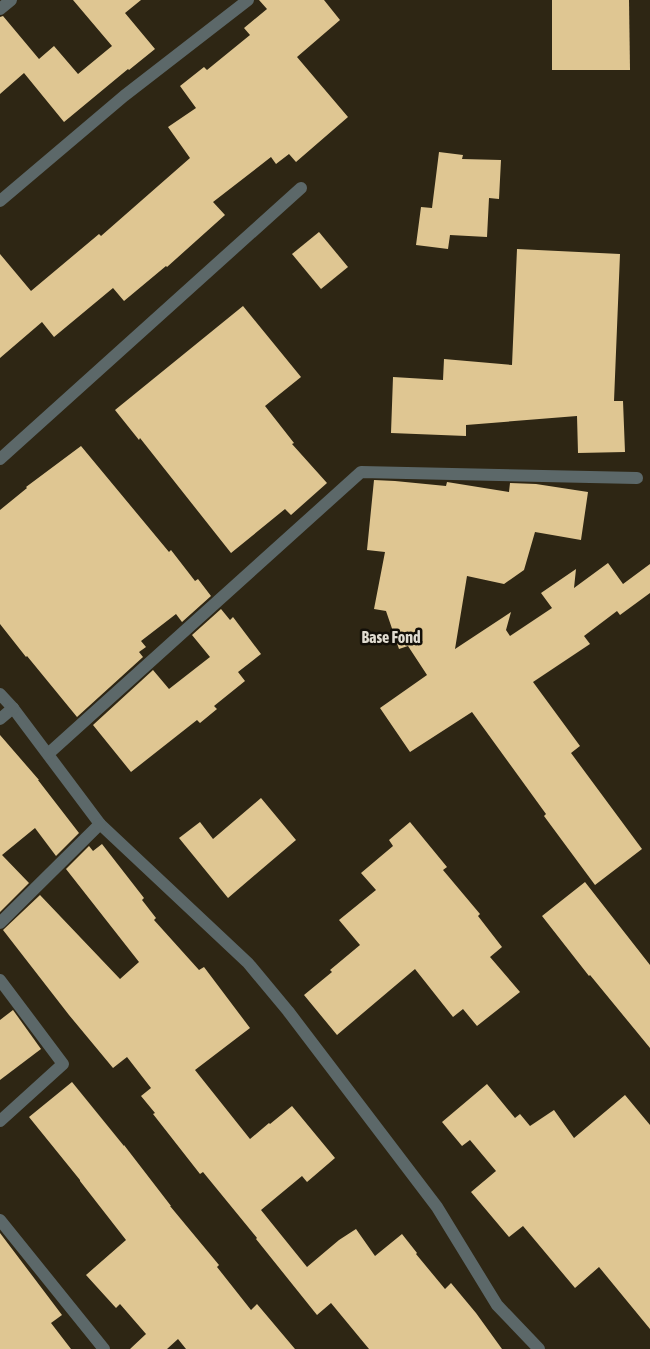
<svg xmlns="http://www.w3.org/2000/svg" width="650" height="1349" viewBox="0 0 650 1349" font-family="'Asap Condensed',sans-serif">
	<rect width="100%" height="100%" fill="#2e2614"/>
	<g fill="#dfc692">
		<path d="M 73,0 L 141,0 L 125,13 L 155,49 L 129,70 L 128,69 L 64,122 L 24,73 L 0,94 L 0,17 L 3,16 L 39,59 L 54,46 L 78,74 L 112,46 Z"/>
		<path d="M 259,0 L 324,0 L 340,20 L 297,57 L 348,117 L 296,162 L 289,154 L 276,164 L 271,157 L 213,202 L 225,215 L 167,267 L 166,266 L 124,301 L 113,288 L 54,337 L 42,322 L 0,358 L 0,254 L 31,291 L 99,234 L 101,236 L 190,158 L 168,127 L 196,108 L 180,86 L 204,67 L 207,70 L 250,35 L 244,28 L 267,9 Z"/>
		<path d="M 552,0 L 629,0 L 630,70 L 552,70 Z"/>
		<path d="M 439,152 L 463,155 L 462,159 L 501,160 L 499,199 L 489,198 L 487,237 L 450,235 L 448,249 L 416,245 L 421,207 L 432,208 Z"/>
		<path d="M 319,232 L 348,267 L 321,289 L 292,254 Z"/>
		<path d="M 517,249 L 620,254 L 614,401 L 623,401 L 625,452 L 578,453 L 577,416 L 466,425 L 466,436 L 391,433 L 393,377 L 443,380 L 444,359 L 512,365 Z"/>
		<path d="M 243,306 L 301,377 L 265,406 L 294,443 L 292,444 L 327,483 L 291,515 L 285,509 L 231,553 L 140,438 L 139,440 L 115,410 Z"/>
		<path d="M 81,446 L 169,552 L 171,550 L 195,581 L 198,579 L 211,596 L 182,622 L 176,614 L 141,641 L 146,647 L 139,652 L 143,657 L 77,717 L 27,656 L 26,657 L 0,624 L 0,510 L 27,488 L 26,487 Z"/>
		<path d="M 374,480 L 395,481 L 446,486 L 447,482 L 509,492 L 510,483 L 536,484 L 588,492 L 581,540 L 535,532 L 524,570 L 504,584 L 467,576 L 455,649 L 511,612 L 506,630 L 510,636 L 552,608 L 541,593 L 576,569 L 574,588 L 608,563 L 623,584 L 650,564 L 650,593 L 620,615 L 617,611 L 584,636 L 590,644 L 533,682 L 580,746 L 571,753 L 642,849 L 595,885 L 544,816 L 546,814 L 472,712 L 410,752 L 380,708 L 427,675 L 408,646 L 399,649 L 386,611 L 374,609 L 385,552 L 367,550 Z"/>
		<path d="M 221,609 L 230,620 L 233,617 L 261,654 L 238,672 L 245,681 L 214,706 L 217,709 L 200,723 L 197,720 L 131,772 L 93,725 L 153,670 L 169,689 L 210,657 L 192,635 Z"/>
		<path d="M 0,735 L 39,780 L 38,780 L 79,833 L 56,856 L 35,828 L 2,855 L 29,883 L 0,912 Z"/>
		<path d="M 261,798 L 296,840 L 228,898 L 179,838 L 200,822 L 213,839 Z"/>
		<path d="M 410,822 L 447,867 L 443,870 L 480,914 L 478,916 L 502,947 L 490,957 L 520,992 L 477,1026 L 463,1009 L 453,1017 L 415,969 L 337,1035 L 304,995 L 332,972 L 330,970 L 360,945 L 339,920 L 376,890 L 361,873 L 393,846 L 389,840 Z"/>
		<path d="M 102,844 L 144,898 L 142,900 L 156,918 L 154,920 L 199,970 L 204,967 L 250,1028 L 195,1070 L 250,1139 L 269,1123 L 270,1124 L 292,1106 L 335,1158 L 307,1182 L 302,1176 L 261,1210 L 307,1267 L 339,1240 L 356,1229 L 375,1256 L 402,1234 L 417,1253 L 416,1254 L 445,1289 L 451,1283 L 476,1313 L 502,1349 L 369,1349 L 331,1303 L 317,1315 L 256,1239 L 257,1238 L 203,1172 L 200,1174 L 153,1114 L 155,1113 L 141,1096 L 151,1088 L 127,1057 L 113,1068 L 69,1015 L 3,930 L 40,895 L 120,979 L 139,962 L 66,869 L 89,846 L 93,851 Z"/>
		<path d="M 585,882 L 650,965 L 650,1048 L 590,975 L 589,976 L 542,916 Z"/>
		<path d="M 13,1010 L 41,1049 L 0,1080 L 0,1020 Z"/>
		<path d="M 72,1082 L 124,1146 L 124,1145 L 171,1206 L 170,1206 L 219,1265 L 217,1267 L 251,1310 L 257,1304 L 295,1349 L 186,1349 L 178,1339 L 167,1349 L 130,1349 L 146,1334 L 120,1304 L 116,1308 L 86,1275 L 126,1240 L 80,1181 L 80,1180 L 29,1117 Z"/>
		<path d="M 487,1084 L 515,1118 L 520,1114 L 530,1126 L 554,1110 L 574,1138 L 625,1095 L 650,1125 L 650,1329 L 599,1267 L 575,1288 L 523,1226 L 509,1237 L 471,1192 L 496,1171 L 470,1140 L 462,1146 L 442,1122 Z"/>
		<path d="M 0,1233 L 62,1315 L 51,1323 L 71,1349 L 0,1349 Z"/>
	</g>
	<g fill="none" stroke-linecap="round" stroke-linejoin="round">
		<g stroke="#5c6869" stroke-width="12">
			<path d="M 0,9 L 11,0"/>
			<path d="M 0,201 L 124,96 L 248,0"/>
			<path d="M 0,459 L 301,188"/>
			<path d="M 0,694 L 13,708 L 100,824 L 248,963 L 288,1011 L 437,1207 L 497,1305 L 539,1349"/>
			<path d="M 0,719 L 13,708"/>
			<path d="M 48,754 L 361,472 L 637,478"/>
			<path d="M 0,923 L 100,824"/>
			<path d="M 0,980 L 63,1064 L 0,1121"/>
			<path d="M 0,1220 L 104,1349"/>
		</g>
	</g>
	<g text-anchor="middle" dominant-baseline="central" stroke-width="5" stroke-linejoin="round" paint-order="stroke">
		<g font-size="16" font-weight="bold" fill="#e0dbd0" stroke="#130f08">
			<text x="391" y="637">Base Fond</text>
		</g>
	</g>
</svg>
